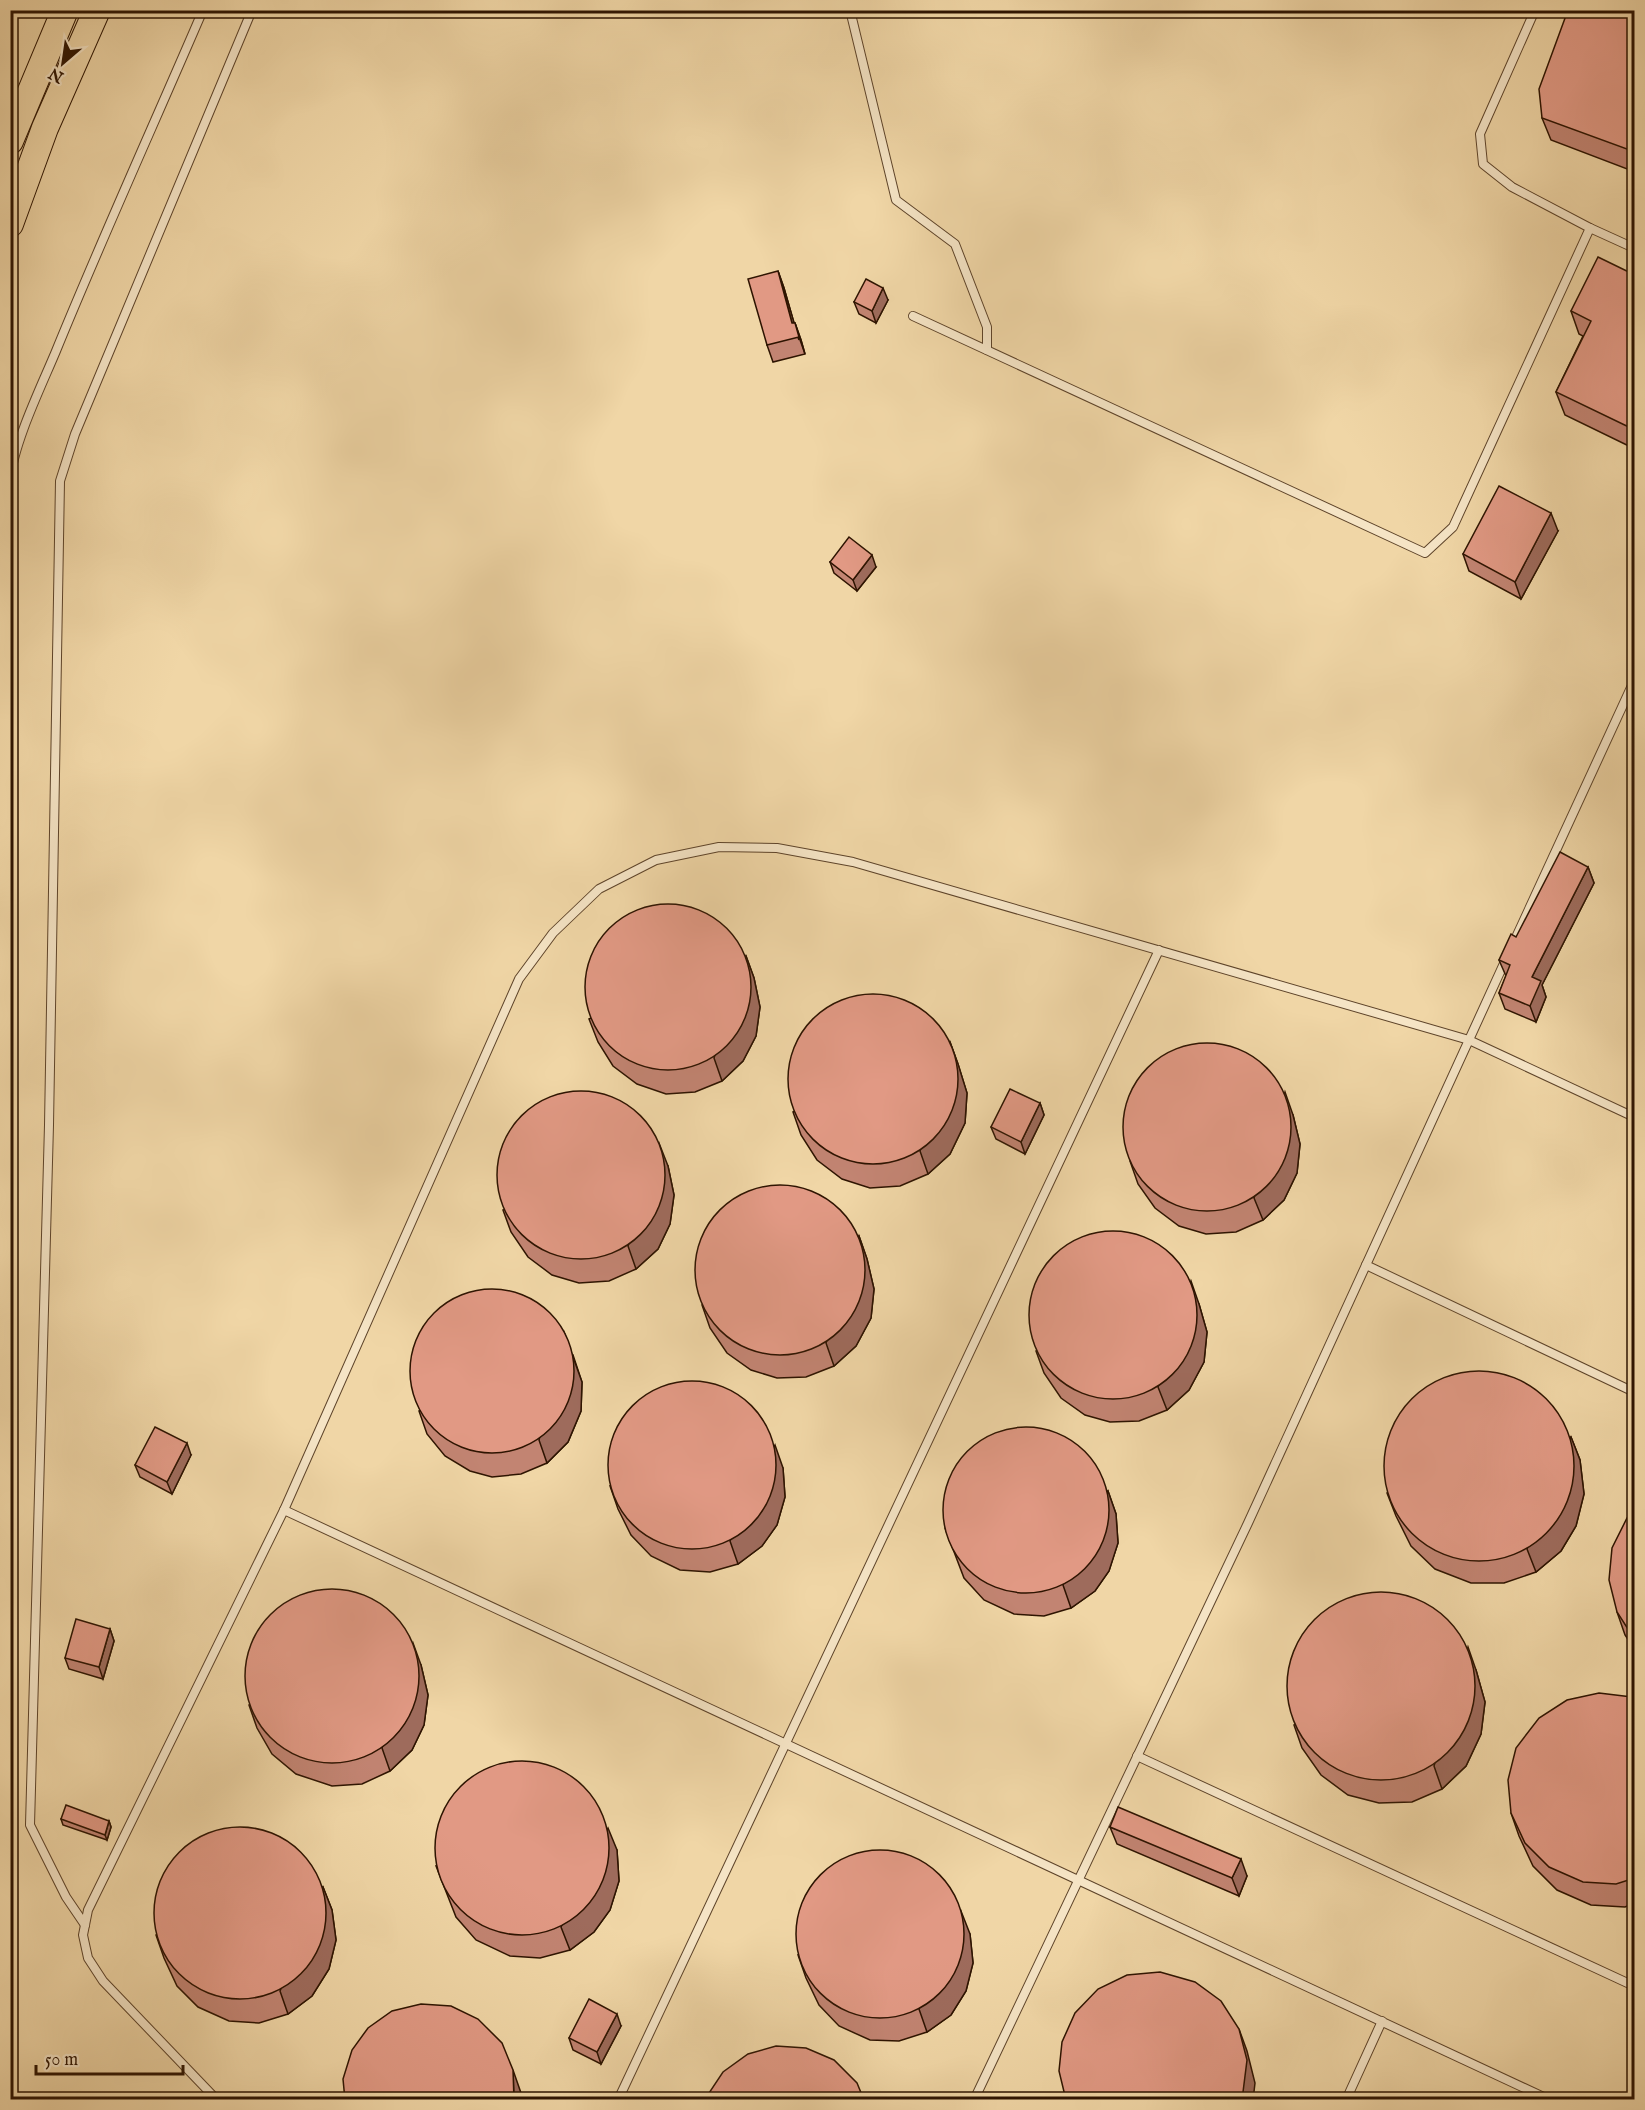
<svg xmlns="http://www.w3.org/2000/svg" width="1645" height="2110" viewBox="0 0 1645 2110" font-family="'IM FELL English',serif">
	<rect width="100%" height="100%" fill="#f0d6a6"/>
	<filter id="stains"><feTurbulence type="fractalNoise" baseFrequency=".00333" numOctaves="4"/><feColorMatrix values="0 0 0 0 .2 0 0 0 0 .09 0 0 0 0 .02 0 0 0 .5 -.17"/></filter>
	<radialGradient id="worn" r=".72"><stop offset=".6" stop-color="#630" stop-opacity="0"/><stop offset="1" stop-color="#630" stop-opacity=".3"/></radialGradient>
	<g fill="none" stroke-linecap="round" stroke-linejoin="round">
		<g stroke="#5e442a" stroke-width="10">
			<g id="service">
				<path d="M 850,10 L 896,200 L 955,244 L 987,327 L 987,350"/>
				<path d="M 1535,10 L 1480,134 L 1483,164 L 1512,187 L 1590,228 L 1634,248"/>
				<path d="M 913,316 L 1425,553 L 1453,527 L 1590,228"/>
				<path d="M 10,480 C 14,442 41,387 56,351 C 103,236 154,124 203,10"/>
				<path d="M 1512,946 L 1634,681"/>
				<path d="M 1366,1265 L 1634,1392"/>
				<path d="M 284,1510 L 1550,2100"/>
				<path d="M 1137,1756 L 1634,1986"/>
				<path d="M 85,1925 L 66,1897 L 30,1825 L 49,1125 L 60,481 L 75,434 L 252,10"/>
				<path d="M 217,2100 L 103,1981 L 88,1958 L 83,1935 L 88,1910 L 284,1510 L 519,979 L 553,933 L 599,889 L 656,860 L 719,847 L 777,848 L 853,862 L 1469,1040 L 1634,1117"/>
				<path d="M 618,2100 L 1159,950"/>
				<path d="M 974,2100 L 1248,1523 L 1506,959"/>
				<path d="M 1346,2100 L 1382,2021"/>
			</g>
		</g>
		<g stroke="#2e1401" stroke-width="28">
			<g id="trunk">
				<path d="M 10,141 L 65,10"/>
				<path d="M 10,224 L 45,128 L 97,10"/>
			</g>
		</g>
		<use href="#service" stroke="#f5e4c5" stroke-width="8"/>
		<use href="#trunk" stroke="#f0d6a6" stroke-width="26"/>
	</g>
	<g fill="#c28472" stroke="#2e1401" stroke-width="1.5">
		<path d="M 1635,10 L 1635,172 L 1551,140 L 1542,118 Z"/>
		<path d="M 778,271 L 784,288 L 794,323 L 795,323 L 801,340 L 805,354 L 773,362 L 767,345 Z"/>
		<path d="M 1635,275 L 1635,449 L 1565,415 L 1556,392 L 1583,336 L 1579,334 L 1571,311 Z"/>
		<path d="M 888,300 L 876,323 L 859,314 L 854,302 Z"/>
		<path d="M 1558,531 L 1521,599 L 1469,571 L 1463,554 Z"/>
		<path d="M 830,562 L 876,567 L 857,591 L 834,573 Z"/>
		<path d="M 1588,867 L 1594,883 L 1542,985 L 1546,997 L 1536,1022 L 1505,1009 L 1499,993 L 1506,976 L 1499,960 L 1516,937 Z"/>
		<path d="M 746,956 L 754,978 L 760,1007 L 756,1036 L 743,1061 L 722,1081 L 695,1092 L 666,1094 L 637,1084 L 613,1066 L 598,1042 L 589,1019 Z"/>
		<path d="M 950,1042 L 958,1064 L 967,1093 L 965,1123 L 950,1154 L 928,1174 L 900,1186 L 870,1188 L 842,1179 L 817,1160 L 801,1135 L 793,1112 Z"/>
		<path d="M 1040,1103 L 1044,1115 L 1025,1154 L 996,1139 L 991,1127 Z"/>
		<path d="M 1293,1115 L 1300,1144 L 1297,1173 L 1284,1200 L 1263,1220 L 1236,1232 L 1206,1234 L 1179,1226 L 1155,1208 L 1138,1184 L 1130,1161 Z"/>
		<path d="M 668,1166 L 674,1195 L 670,1224 L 658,1249 L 636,1269 L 609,1281 L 579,1283 L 552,1275 L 528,1257 L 511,1232 L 503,1210 Z"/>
		<path d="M 859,1236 L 867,1259 L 874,1289 L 871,1318 L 856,1346 L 834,1366 L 806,1377 L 777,1378 L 751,1370 L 727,1353 L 710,1328 L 702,1305 Z"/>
		<path d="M 1199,1304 L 1207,1332 L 1204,1362 L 1189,1390 L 1167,1410 L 1139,1421 L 1110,1422 L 1085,1415 L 1061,1398 L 1044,1373 L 1036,1351 Z"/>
		<path d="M 573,1355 L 582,1382 L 581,1411 L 568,1442 L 547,1463 L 521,1474 L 492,1477 L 470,1471 L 445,1456 L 427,1434 L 419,1411 Z"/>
		<path d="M 1571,1437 L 1580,1460 L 1584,1494 L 1576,1526 L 1561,1551 L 1536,1572 L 1504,1583 L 1471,1583 L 1435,1569 L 1411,1546 L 1396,1516 L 1387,1493 Z"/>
		<path d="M 191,1455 L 172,1494 L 140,1477 L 135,1465 Z"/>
		<path d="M 783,1468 L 785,1497 L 777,1525 L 762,1546 L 738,1564 L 710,1572 L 680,1570 L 651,1556 L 631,1535 L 618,1509 L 610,1486 Z"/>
		<path d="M 1108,1491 L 1116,1514 L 1118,1543 L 1109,1571 L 1095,1591 L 1071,1608 L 1044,1616 L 1014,1614 L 984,1600 L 964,1578 L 945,1528 Z"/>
		<path d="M 1635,1511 L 1635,1650 L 1625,1635 L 1617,1612 Z"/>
		<path d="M 110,1629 L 114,1641 L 103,1679 L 69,1669 L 65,1658 Z"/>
		<path d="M 421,1665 L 428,1695 L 424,1725 L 412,1750 L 390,1771 L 362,1784 L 332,1786 L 296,1774 L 272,1754 L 257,1728 L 249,1705 Z"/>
		<path d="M 1476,1670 L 1485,1702 L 1481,1734 L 1466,1766 L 1442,1789 L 1412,1802 L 1379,1803 L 1348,1795 L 1321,1775 L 1302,1748 L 1294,1725 Z"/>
		<path d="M 1635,1698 L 1635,1903 L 1625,1907 L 1591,1905 L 1557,1890 L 1533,1866 L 1519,1836 L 1511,1813 Z"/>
		<path d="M 61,1819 L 109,1821 L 111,1827 L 107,1840 L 63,1825 Z"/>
		<path d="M 1110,1827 L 1247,1876 L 1239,1896 L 1117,1844 Z"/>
		<path d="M 617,1850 L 619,1881 L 610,1910 L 594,1932 L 570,1950 L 540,1958 L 510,1956 L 476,1940 L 456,1917 L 436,1866 Z"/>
		<path d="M 323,1887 L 332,1910 L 336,1940 L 329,1969 L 312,1996 L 288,2014 L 259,2023 L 229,2021 L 198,2007 L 177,1986 L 164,1958 L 156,1935 Z"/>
		<path d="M 970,1934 L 973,1963 L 966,1991 L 951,2015 L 927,2032 L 899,2041 L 870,2040 L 839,2026 L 819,2005 L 806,1978 L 798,1955 Z"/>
		<path d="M 621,2026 L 601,2064 L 573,2050 L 569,2038 Z"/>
		<path d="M 1635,2037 L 1635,2079 L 1629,2065 Z"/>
	</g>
	<g fill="#9e6b5c" stroke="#2e1401" stroke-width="1.5">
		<path d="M 778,271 L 784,288 L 799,340 L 792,323 Z"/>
		<path d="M 883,288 L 888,300 L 876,323 L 872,311 Z"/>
		<path d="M 795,323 L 801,340 L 805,354 L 799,337 Z"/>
		<path d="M 1551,513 L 1558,531 L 1521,599 L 1515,582 Z"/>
		<path d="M 872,555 L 876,567 L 857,591 L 853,580 Z"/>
		<path d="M 1588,867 L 1594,883 L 1542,985 L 1546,997 L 1536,1022 L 1530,1006 L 1532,977 Z"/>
		<path d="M 746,956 L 754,978 L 760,1007 L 756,1036 L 743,1061 L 722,1081 L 714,1058 Z"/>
		<path d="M 950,1042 L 958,1064 L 967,1093 L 965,1123 L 950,1154 L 928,1174 L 920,1151 Z"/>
		<path d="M 1285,1092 L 1293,1115 L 1300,1144 L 1297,1173 L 1284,1200 L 1263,1220 L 1254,1198 Z"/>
		<path d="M 1040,1103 L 1044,1115 L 1025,1154 L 1021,1142 Z"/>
		<path d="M 659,1143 L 668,1166 L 674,1195 L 670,1224 L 658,1249 L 636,1269 L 628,1246 Z"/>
		<path d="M 859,1236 L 867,1259 L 874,1289 L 871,1318 L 856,1346 L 834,1366 L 826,1343 Z"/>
		<path d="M 1191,1281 L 1199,1304 L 1207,1332 L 1204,1362 L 1189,1390 L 1167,1410 L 1158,1387 Z"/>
		<path d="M 564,1332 L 582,1382 L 581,1411 L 568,1442 L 547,1463 L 539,1440 Z"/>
		<path d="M 1571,1437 L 1580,1460 L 1584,1494 L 1576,1526 L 1561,1551 L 1536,1572 L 1527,1549 Z"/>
		<path d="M 187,1443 L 191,1455 L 172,1494 L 167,1482 Z"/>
		<path d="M 775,1445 L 783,1468 L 785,1497 L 777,1525 L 762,1546 L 738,1564 L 730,1541 Z"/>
		<path d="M 1108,1491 L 1116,1514 L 1118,1543 L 1109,1571 L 1095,1591 L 1071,1608 L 1063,1585 Z"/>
		<path d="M 110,1629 L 114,1641 L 103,1679 L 99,1667 Z"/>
		<path d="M 413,1643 L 421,1665 L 428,1695 L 424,1725 L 412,1750 L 390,1771 L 382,1748 Z"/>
		<path d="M 1468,1647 L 1476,1670 L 1485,1702 L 1481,1734 L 1466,1766 L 1442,1789 L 1434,1766 Z"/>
		<path d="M 109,1821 L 111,1827 L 107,1840 L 105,1835 Z"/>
		<path d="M 608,1828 L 617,1850 L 619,1881 L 610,1910 L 594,1932 L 570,1950 L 561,1927 Z"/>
		<path d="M 1241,1859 L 1247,1876 L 1239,1896 L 1232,1878 Z"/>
		<path d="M 323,1887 L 332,1910 L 336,1940 L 329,1969 L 312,1996 L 288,2014 L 280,1991 Z"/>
		<path d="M 961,1911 L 970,1934 L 973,1963 L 966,1991 L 951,2015 L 927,2032 L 919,2009 Z"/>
		<path d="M 617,2014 L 621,2026 L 601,2064 L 597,2052 Z"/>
		<path d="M 1239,2029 L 1247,2051 L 1255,2083 L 1253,2100 L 1239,2100 Z"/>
		<path d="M 513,2070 L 521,2093 L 522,2100 L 514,2100 Z"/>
	</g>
	<g fill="#e19984" stroke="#2e1401" stroke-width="1.5">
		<path d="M 1568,10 L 1635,10 L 1635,152 L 1542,118 L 1539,89 Z"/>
		<path d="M 1598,257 L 1635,275 L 1635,430 L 1556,392 L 1591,321 L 1571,311 Z"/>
		<path d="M 778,271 L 792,323 L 795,323 L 799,337 L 767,345 L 748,279 Z"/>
		<path d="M 866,279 L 883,288 L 872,311 L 854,302 Z"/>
		<path d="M 1499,486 L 1551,513 L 1515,582 L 1463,554 Z"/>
		<path d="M 849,537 L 872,555 L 853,580 L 830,562 Z"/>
		<path d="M 1560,852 L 1588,867 L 1532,977 L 1541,981 L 1530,1006 L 1499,993 L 1510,965 L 1499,960 L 1511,934 L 1516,937 Z"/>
		<circle cx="668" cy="987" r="83"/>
		<circle cx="873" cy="1079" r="85"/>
		<circle cx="1207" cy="1127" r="84"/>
		<path d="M 1010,1089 L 1040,1103 L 1021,1142 L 991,1127 Z"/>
		<circle cx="581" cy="1175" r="84"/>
		<circle cx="780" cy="1270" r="85"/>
		<circle cx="1113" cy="1315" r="84"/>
		<circle cx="492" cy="1371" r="82"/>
		<circle cx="1479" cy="1466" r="95"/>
		<circle cx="692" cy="1465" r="84"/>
		<path d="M 155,1427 L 187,1443 L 167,1482 L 135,1465 Z"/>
		<circle cx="1026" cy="1510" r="83"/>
		<path d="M 1635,1511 L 1635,1640 L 1617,1612 L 1609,1580 L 1612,1548 L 1627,1518 Z"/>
		<circle cx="332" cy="1676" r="87"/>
		<circle cx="1381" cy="1686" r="94"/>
		<path d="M 76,1619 L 110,1629 L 99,1667 L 65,1658 Z"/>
		<path d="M 1599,1693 L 1632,1697 L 1635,1698 L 1635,1878 L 1616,1884 L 1583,1882 L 1549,1867 L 1525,1843 L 1511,1813 L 1508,1780 L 1516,1748 L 1539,1718 L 1567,1700 Z"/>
		<circle cx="522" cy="1848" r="87"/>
		<path d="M 66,1805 L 109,1821 L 105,1835 L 61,1819 Z"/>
		<path d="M 1118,1807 L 1241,1859 L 1232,1878 L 1110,1827 Z"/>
		<circle cx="240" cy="1913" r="86"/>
		<circle cx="880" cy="1934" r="84"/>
		<path d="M 1160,1972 L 1195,1982 L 1221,2001 L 1239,2029 L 1247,2060 L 1243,2092 L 1239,2100 L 1066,2100 L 1059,2071 L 1062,2042 L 1075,2013 L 1098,1989 L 1127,1975 Z"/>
		<path d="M 589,1999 L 617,2014 L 597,2052 L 569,2038 Z"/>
		<path d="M 421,2004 L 451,2006 L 478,2019 L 502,2043 L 513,2070 L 514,2100 L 345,2100 L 343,2079 L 352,2050 L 368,2028 L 392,2011 Z"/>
		<path d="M 1633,2037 L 1635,2037 L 1635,2069 L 1629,2065 Z"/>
		<path d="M 776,2046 L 806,2048 L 834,2060 L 857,2083 L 864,2100 L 707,2100 L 709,2093 L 723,2072 L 748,2054 Z"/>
	</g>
	<rect width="1645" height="2110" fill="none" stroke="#f0d6a6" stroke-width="36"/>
	<rect x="12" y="12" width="1621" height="2086" fill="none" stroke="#2e1401" stroke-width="3"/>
	<rect x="18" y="18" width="1609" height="2074" fill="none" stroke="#2e1401" stroke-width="1.5"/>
	<g transform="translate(63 63) rotate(209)" stroke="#f5e4c5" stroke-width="4.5" paint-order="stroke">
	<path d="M0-4.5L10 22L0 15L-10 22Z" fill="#2e1401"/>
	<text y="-9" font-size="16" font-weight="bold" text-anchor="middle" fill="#2e1401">N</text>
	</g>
	<path d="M36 2065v9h147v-9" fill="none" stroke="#2e1401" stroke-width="3"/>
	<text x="45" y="2065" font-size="18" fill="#2e1401" stroke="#f5e4c5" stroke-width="4.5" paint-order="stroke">50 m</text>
	<rect width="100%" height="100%" filter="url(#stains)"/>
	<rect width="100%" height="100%" fill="url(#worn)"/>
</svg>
